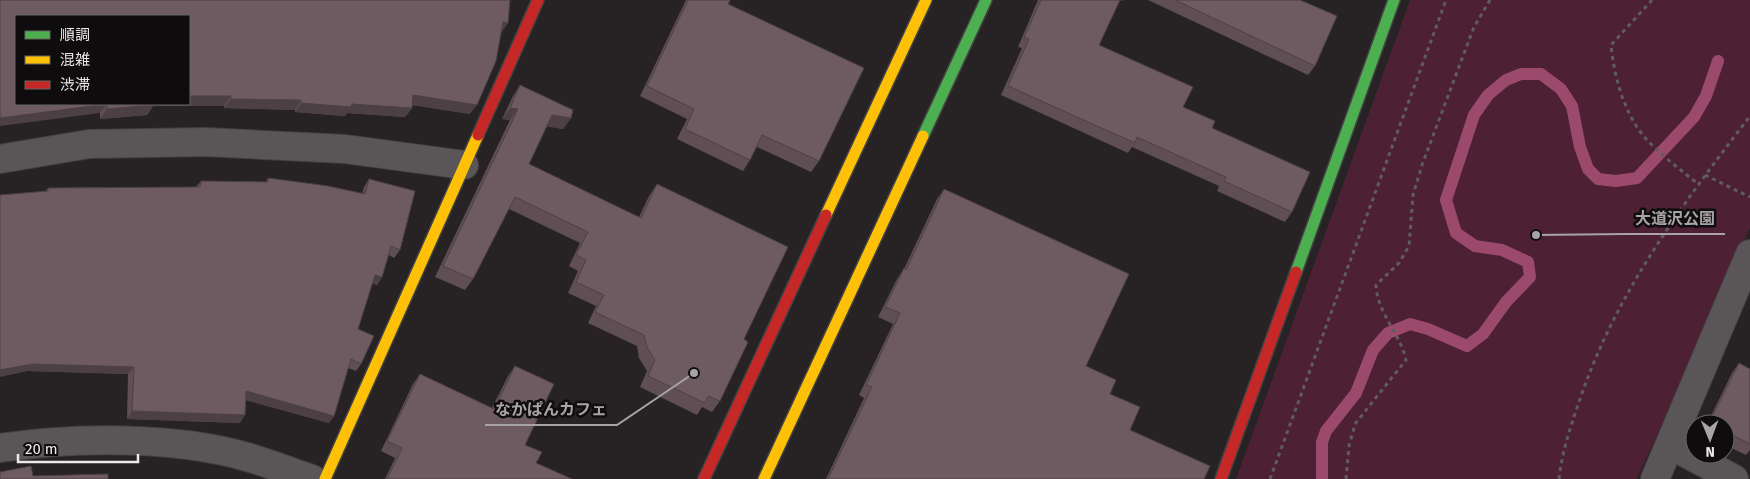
<svg xmlns="http://www.w3.org/2000/svg" width="1750" height="479" viewBox="0 0 1750 479" font-family="'Fira Sans','Noto Sans JP',sans-serif">
	<rect width="100%" height="100%" fill="#272325"/>
	<path fill="#4d2033" d="M 1410,0 L 1750,0 L 1750,228 L 1637,479 L 1236,479 Z"/>
	<g fill="none" stroke-linecap="round" stroke-linejoin="round">
		<path stroke="#9b4a6b" stroke-width="12" d="M 1322,479 L 1322,442 L 1326,431 L 1356,393 L 1373,350 L 1388,333 L 1410,324 L 1428,329 L 1467,346 L 1483,334 L 1506,302 L 1530,277 L 1528,262 L 1502,250 L 1475,246 L 1456,233 L 1446,200 L 1474,115 L 1488,95 L 1506,80 L 1521,74 L 1541,74 L 1561,89 L 1572,106 L 1580,147 L 1588,169 L 1598,179 L 1616,181 L 1637,178 L 1694,117 L 1706,96 L 1718,61"/>
		<g stroke="#444142" stroke-width="30">
			<g id="street">
				<path d="M 0,159 L 89,144 L 206,142 L 345,149 L 464,165"/>
				<path d="M 1671,445 L 1734,479"/>
				<path d="M 0,448 C 73,437 175,436 247,457 C 269,463 290,472 312,479"/>
				<path d="M 1655,479 L 1750,254"/>
			</g>
		</g>
		<g stroke="#444142" stroke-width="14">
			<g id="fast">
				<path d="M 923,136 L 986,0"/>
				<path d="M 1296,272 L 1394,0"/>
			</g>
		</g>
		<g stroke="#444142" stroke-width="14">
			<g id="slow">
				<path d="M 826,215 L 926,0"/>
				<path d="M 325,479 L 478,135"/>
				<path d="M 764,479 L 923,136"/>
			</g>
		</g>
		<g stroke="#444142" stroke-width="14">
			<g id="jam">
				<path d="M 478,135 L 538,0"/>
				<path d="M 704,479 L 826,215"/>
				<path d="M 1221,479 L 1296,272"/>
			</g>
		</g>
		<g stroke="#5f5c5d" stroke-width="3" stroke-dasharray="4 4" stroke-linecap="butt">
			<path d="M 1652,0 L 1611,45 C 1614,77 1625,117 1648,141 C 1663,157 1681,170 1698,184"/>
			<path d="M 1705,175 L 1750,197"/>
			<path d="M 1270,479 L 1446,0"/>
			<path d="M 1346,479 L 1349,446 L 1355,424 L 1406,360 C 1400,333 1377,313 1376,285 L 1399,263 L 1409,246 L 1413,195 L 1422,165 L 1474,27 L 1490,0"/>
			<path d="M 1559,479 C 1562,452 1570,428 1579,402 C 1615,294 1682,205 1750,116"/>
		</g>
		<use href="#street" stroke="#5a5657" stroke-width="28"/>
		<use href="#fast" stroke="#4caf50" stroke-width="11"/>
		<use href="#slow" stroke="#ffc107" stroke-width="11"/>
		<use href="#jam" stroke="#c62828" stroke-width="11"/>
	</g>
	<g fill="#5f4e54">
		<path d="M 0,0 L 508,23 L 501,32 L 470,114 L 412,105 L 412,108 L 405,117 L 347,113 L 345,116 L 295,112 L 295,110 L 224,108 L 224,106 L 153,106 L 147,115 L 100,119 L 100,113 Z"/>
		<path d="M 686,0 L 730,0 L 728,4 L 819,161 L 811,172 L 757,147 L 750,160 L 743,171 L 677,139 L 687,119 L 640,96 Z"/>
		<path d="M 1038,0 L 1123,0 L 1122,1 L 1120,0 L 1099,45 L 1212,128 L 1292,212 L 1285,222 L 1217,191 L 1219,186 L 1132,147 L 1128,153 L 1001,95 L 1022,48 L 1018,47 Z"/>
		<path d="M 1148,0 L 1300,0 L 1315,66 L 1308,75 Z"/>
		<path d="M 520,85 L 571,118 L 563,129 L 547,126 L 529,164 L 639,217 L 649,196 L 657,184 L 744,339 L 720,401 L 712,412 L 702,407 L 697,415 L 640,387 L 647,371 L 639,358 L 637,346 L 588,323 L 596,306 L 568,293 L 578,271 L 569,266 L 580,243 L 509,209 L 473,279 L 465,290 L 435,277 L 510,120 L 502,119 L 513,96 Z"/>
		<path d="M 268,178 L 362,194 L 364,187 L 369,179 L 400,250 L 394,258 L 389,255 L 382,277 L 377,285 L 372,283 L 358,329 L 361,364 L 356,371 L 348,368 L 334,416 L 329,423 L 246,400 L 240,423 L 127,419 L 128,374 L 28,371 L 46,191 L 48,188 L 196,187 L 201,181 L 266,182 Z"/>
		<path d="M 944,189 L 1086,366 L 1110,394 L 1130,430 L 1204,479 L 826,479 L 864,398 L 859,395 L 893,324 L 878,317 L 897,279 L 904,269 L 937,199 Z"/>
		<path d="M 1739,363 L 1750,369 L 1750,450 L 1746,455 L 1725,445 L 1725,424 L 1707,424 L 1732,373 Z"/>
		<path d="M 515,366 L 525,445 L 536,463 L 572,479 L 385,479 L 395,458 L 381,451 L 413,384 L 420,374 L 492,408 L 508,376 Z"/>
	</g>
	<g fill="#4d4045">
		<path d="M 503,22 L 508,23 L 502,32 L 496,32 Z"/>
		<path d="M 413,95 L 477,105 L 470,114 L 406,104 Z"/>
		<path d="M 189,96 L 231,96 L 224,106 L 153,106 L 147,115 L 100,119 L 107,109 L 147,104 L 189,104 Z"/>
		<path d="M 231,99 L 301,100 L 295,110 L 224,108 Z"/>
		<path d="M 301,103 L 352,104 L 412,108 L 405,117 L 347,113 L 345,116 L 295,112 Z"/>
		<path d="M 107,104 L 100,113 L 0,126 L 0,118 Z"/>
		<path d="M 510,108 L 518,109 L 510,120 L 502,119 Z"/>
		<path d="M 552,115 L 571,118 L 563,129 L 544,126 Z"/>
		<path d="M 375,275 L 382,277 L 377,285 L 370,283 Z"/>
		<path d="M 33,364 L 134,367 L 128,374 L 28,371 L 0,377 L 0,370 Z"/>
		<path d="M 246,391 L 334,416 L 329,423 L 241,399 Z"/>
		<path d="M 132,411 L 245,415 L 240,423 L 127,419 Z"/>
	</g>
	<g fill="#6e5b62" stroke="#4d4045">
		<path d="M 0,0 L 510,0 L 508,23 L 503,22 L 496,61 L 477,105 L 413,95 L 412,108 L 352,104 L 351,107 L 301,103 L 301,100 L 231,99 L 231,96 L 189,96 L 189,16 L 16,16 L 16,104 L 153,104 L 153,105 L 107,109 L 107,104 L 0,118 Z"/>
		<path d="M 688,0 L 730,0 L 728,4 L 864,68 L 819,161 L 762,135 L 750,160 L 685,129 L 694,109 L 647,86 Z"/>
		<path d="M 1041,0 L 1120,0 L 1099,45 L 1193,87 L 1183,107 L 1215,121 L 1212,128 L 1310,172 L 1292,212 L 1224,181 L 1226,177 L 1137,137 L 1135,143 L 1008,86 L 1029,39 L 1024,37 Z"/>
		<path d="M 1175,0 L 1300,0 L 1337,16 L 1315,66 Z"/>
		<path d="M 520,85 L 573,110 L 571,118 L 552,115 L 529,164 L 641,218 L 657,184 L 788,247 L 744,339 L 748,342 L 720,401 L 708,396 L 705,403 L 648,376 L 655,360 L 647,347 L 644,335 L 595,312 L 604,295 L 576,282 L 586,260 L 576,255 L 588,232 L 515,197 L 473,279 L 443,266 L 518,109 L 510,108 Z"/>
		<path d="M 268,178 L 328,186 L 365,194 L 369,179 L 415,191 L 400,250 L 391,246 L 382,277 L 375,275 L 358,329 L 374,336 L 361,364 L 351,359 L 334,416 L 246,391 L 245,415 L 132,411 L 134,367 L 33,364 L 0,370 L 0,195 L 48,191 L 48,188 L 200,187 L 201,181 L 268,182 Z"/>
		<path d="M 944,189 L 1129,274 L 1086,366 L 1116,380 L 1110,394 L 1140,407 L 1130,430 L 1210,466 L 1204,479 L 828,479 L 872,387 L 866,385 L 900,313 L 885,307 L 904,268 L 906,270 Z"/>
		<path d="M 1739,363 L 1750,369 L 1750,444 L 1725,431 L 1725,424 L 1711,424 L 1709,423 Z"/>
		<path d="M 515,366 L 554,384 L 525,445 L 542,452 L 536,463 L 572,479 L 387,479 L 402,448 L 387,441 L 420,374 L 494,409 Z"/>
		<path d="M 31,466 L 33,476 L 108,474 L 108,479 L 0,479 L 0,472 Z"/>
	</g>
	<path fill="none" stroke="#a8a3a5" stroke-width="2" d="M1536 235L1625 234H1725M694 373L617 425H485"/>
	<g fill="#a8a3a5" stroke="#0f0c0d" stroke-width="2">
		<circle cx="1536" cy="235" r="5"/>
		<circle cx="694" cy="373" r="5"/>
	</g>
	<g font-size="16" text-anchor="middle" font-weight="bold" fill="#a8a3a5" stroke="#0f0c0d" stroke-width="5" stroke-linejoin="round" paint-order="stroke">
		<text x="1675" y="224">大道沢公園</text>
		<text x="551" y="415">なかぱんカフェ</text>
	</g>
	<rect x="15" y="15" width="175" height="90" fill="#0f0c0d" stroke="#686465"/>
	<rect x="25" y="31" width="25" height="8" fill="#4caf50" stroke="#686465"/>
	<text x="60" y="40" font-size="15" fill="#eee8ea">順調</text>
	<rect x="25" y="56" width="25" height="8" fill="#ffc107" stroke="#686465"/>
	<text x="60" y="65" font-size="15" fill="#eee8ea">混雑</text>
	<rect x="25" y="81" width="25" height="8" fill="#c62828" stroke="#686465"/>
	<text x="60" y="90" font-size="15" fill="#eee8ea">渋滞</text>
	<g transform="translate(1710 439) rotate(179)"><circle r="24" fill="#0f0c0d" stroke="#686465"/>
	<path d="M0-4L9 19L0 12L-9 19Z" fill="#a8a3a5"/>
	<text y="-8" font-size="14" font-weight="bold" text-anchor="middle" fill="#eee8ea">N</text>
	</g>
	<path d="M18 454v8h120v-8" fill="none" stroke="#eee8ea" stroke-width="2.5"/>
	<text x="25" y="454" font-size="15" fill="#eee8ea" stroke="#0f0c0d" stroke-width="4" paint-order="stroke">20 m</text>
</svg>
